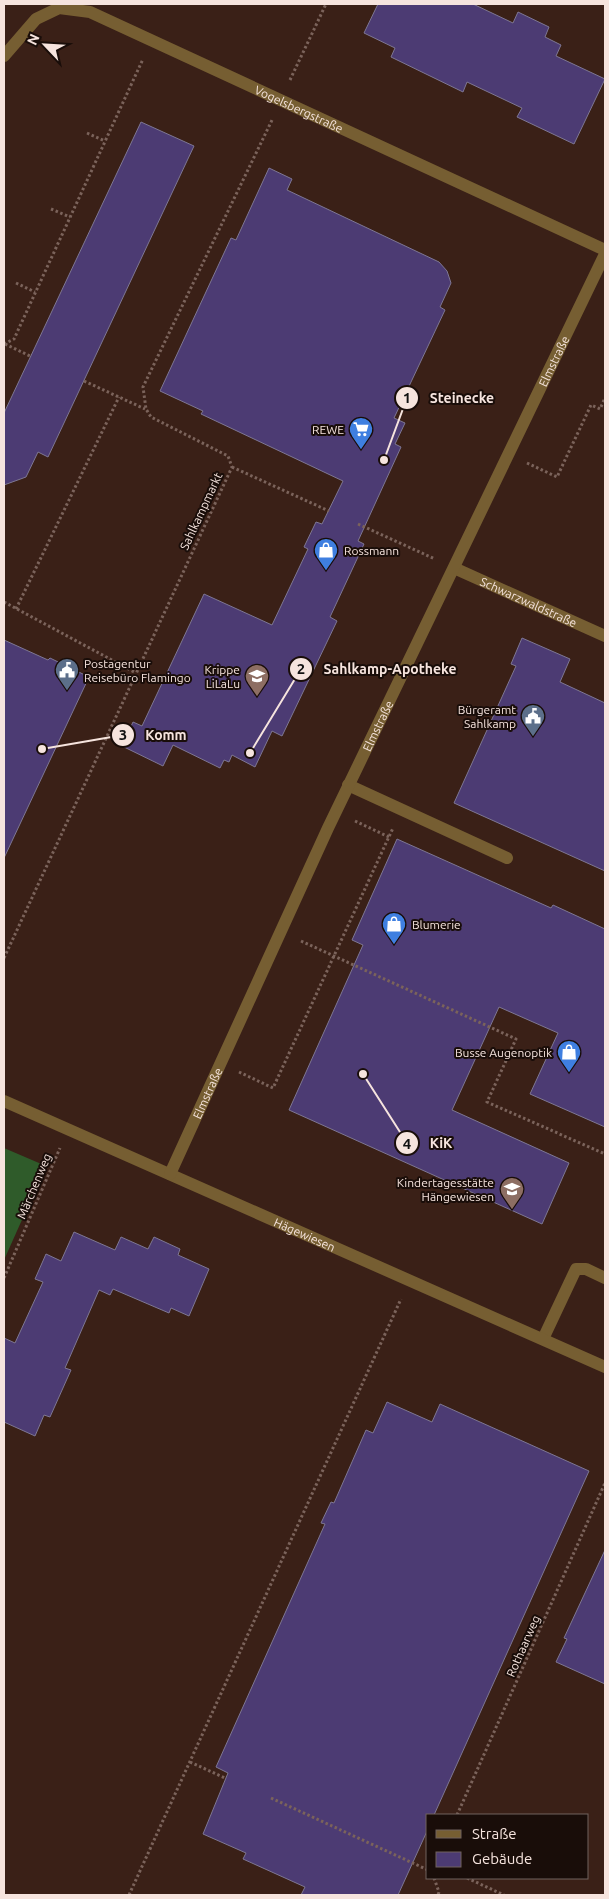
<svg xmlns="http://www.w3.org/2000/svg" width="609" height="1899" viewBox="0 0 609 1899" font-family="Ubuntu,sans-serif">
	<rect width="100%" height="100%" fill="#3a2017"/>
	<path fill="#2f5b2a" d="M 4,1148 L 46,1166 L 4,1260 Z"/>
	<g fill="#4c3b73" stroke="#7e7793">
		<path d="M 378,4 L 473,4 L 513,23 L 518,12 L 549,27 L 545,37 L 561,45 L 556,56 L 605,79 L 574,144 L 517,117 L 522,108 L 467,82 L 463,92 L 391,57 L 395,48 L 364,33 Z"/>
		<path d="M 141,122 L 194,146 L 48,457 L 38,452 L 26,477 L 4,485 L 4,413 Z"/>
		<path d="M 269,168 L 292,179 L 287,190 L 439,262 L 447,271 L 451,283 L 440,307 L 445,310 L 394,418 L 405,423 L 395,444 L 401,447 L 358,541 L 364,544 L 330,617 L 337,621 L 282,736 L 272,731 L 255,767 L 232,755 L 229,762 L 224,760 L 220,768 L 173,745 L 163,766 L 122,746 L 133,722 L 142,726 L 204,594 L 272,625 L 308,549 L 304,547 L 316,522 L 322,524 L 343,481 L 201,414 L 203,411 L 160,391 L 231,238 L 236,240 Z"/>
		<path d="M 522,638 L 570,659 L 560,682 L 605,703 L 605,871 L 454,803 L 516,666 L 511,664 Z"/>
		<path d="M 4,640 L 48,660 L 50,658 L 89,677 L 4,858 Z"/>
		<path d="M 397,839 L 551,908 L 553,905 L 605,929 L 605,1127 L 530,1094 L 558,1033 L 499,1007 L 452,1110 L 569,1163 L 542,1224 L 289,1110 L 363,945 L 352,940 Z"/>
		<path d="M 74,1232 L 115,1250 L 121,1237 L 148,1249 L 154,1237 L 180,1249 L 178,1255 L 209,1269 L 189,1316 L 171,1308 L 169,1313 L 113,1289 L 110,1295 L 99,1290 L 65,1368 L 71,1370 L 50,1417 L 44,1415 L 35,1436 L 4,1422 L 4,1338 L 15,1343 L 43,1282 L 35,1279 L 46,1254 L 61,1261 Z"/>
		<path d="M 387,1402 L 432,1422 L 440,1404 L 589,1471 L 434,1815 L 428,1815 L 428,1829 L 398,1895 L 301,1895 L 305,1887 L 243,1859 L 246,1853 L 203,1834 L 228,1773 L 216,1767 L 325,1524 L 321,1523 L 331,1502 L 334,1503 L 366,1430 L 373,1433 Z"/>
		<path d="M 605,1550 L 605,1684 L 556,1662 L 567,1639 L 564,1638 Z"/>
	</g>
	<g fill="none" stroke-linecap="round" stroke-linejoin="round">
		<g stroke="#7b635b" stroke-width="3" stroke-dasharray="2.5 2.5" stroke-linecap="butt">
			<path d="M 290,80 L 326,4"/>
			<path d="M 87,133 L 105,141"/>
			<path d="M 51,209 L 70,217"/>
			<path d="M 16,283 L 35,292"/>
			<path d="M 4,344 L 14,339 L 143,59"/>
			<path d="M 5,344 L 30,356"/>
			<path d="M 84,381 L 145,409"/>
			<path d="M 527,463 L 557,477 L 591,405 L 600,409 L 605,398"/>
			<path d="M 232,467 L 329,511"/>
			<path d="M 358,524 L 435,559"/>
			<path d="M 4,602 L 136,673"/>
			<path d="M 16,609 L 119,397"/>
			<path d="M 355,821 L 389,837"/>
			<path d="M 301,941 L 516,1039 L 487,1102 L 605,1154"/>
			<path d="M 4,958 L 232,467 L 228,456 L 151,417 L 146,409 L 143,387 L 272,120"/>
			<path d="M 239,1072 L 273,1088 L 393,828"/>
			<path d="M 4,1278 L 60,1148"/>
			<path d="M 190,1762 L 225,1778"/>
			<path d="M 271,1798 L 428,1870"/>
			<path d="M 457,1815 L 605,1483"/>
			<path d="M 434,1878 L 439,1892 L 438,1895"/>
			<path d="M 467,1878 L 504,1895"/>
			<path d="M 129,1895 L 401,1299"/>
		</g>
		<g stroke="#765e32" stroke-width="12">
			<path d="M 348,785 L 507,858"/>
			<path d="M 543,1339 L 576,1269 L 586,1269 L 605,1278"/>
		</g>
		<g stroke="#765e32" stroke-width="12">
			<path id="s1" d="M 4,56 L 36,19 L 59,8 L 90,12 L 605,250"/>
			<path id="s2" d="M 454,568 L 605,636"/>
			<path id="s3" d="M 4,1101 L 605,1367"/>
			<path id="s4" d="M 170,1174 L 328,828 L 605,254"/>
		</g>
	</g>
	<defs>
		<g id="supermarket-pin" transform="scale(1.25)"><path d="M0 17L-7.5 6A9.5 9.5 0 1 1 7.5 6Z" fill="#3f7fe0" stroke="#190d09"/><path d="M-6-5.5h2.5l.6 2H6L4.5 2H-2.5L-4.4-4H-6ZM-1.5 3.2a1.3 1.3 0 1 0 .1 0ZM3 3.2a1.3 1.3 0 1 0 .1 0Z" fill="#fff"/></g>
		<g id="shop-pin" transform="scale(1.25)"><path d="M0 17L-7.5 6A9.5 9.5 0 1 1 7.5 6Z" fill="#3f7fe0" stroke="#190d09"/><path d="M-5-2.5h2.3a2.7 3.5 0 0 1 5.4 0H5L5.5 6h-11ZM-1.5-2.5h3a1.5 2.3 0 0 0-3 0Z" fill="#fff"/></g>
		<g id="civic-pin" transform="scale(1.25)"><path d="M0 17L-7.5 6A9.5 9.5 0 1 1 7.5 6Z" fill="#5c6f8a" stroke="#190d09"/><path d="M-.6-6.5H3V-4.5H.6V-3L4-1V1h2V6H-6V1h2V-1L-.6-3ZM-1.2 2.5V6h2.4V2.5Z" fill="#fff"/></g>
		<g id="school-pin" transform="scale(1.25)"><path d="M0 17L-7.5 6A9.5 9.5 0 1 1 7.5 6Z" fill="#8d6e63" stroke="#190d09"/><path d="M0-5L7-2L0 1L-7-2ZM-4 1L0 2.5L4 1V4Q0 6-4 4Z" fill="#fff"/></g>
	</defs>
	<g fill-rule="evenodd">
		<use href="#supermarket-pin" x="361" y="429"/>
		<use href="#shop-pin" x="326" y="550"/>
		<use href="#civic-pin" x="67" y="670"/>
		<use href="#school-pin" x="257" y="676"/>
		<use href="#civic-pin" x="533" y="716"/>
		<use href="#shop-pin" x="394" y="924"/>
		<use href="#shop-pin" x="569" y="1052"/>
		<use href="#school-pin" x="512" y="1189"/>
	</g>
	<g text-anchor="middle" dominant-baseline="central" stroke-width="4" stroke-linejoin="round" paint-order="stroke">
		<g font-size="12" fill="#f6e4de" stroke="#190d09">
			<text stroke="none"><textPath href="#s1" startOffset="336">Vogelsbergstraße</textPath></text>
			<text stroke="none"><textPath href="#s4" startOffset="899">Elmstraße</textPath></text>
			<text transform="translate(201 511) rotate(-65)">Sahlkampmarkt</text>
			<text stroke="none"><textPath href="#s2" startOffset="82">Schwarzwaldstraße</textPath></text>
			<text stroke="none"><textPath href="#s4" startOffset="494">Elmstraße</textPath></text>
			<text stroke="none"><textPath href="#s4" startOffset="89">Elmstraße</textPath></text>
			<text transform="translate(34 1186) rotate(-67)">Märchenweg</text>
			<text stroke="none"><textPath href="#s3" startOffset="329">Hägewiesen</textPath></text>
			<text transform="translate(523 1646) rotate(-66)">Rothaarweg</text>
		</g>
		<g font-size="12" fill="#f6e4de" stroke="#190d09" text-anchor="end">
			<text x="344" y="429">REWE</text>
			<text x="344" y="550" text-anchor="start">Rossmann</text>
			<text x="84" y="663" text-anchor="start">Postagentur<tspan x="84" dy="14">Reisebüro Flamingo</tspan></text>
			<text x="240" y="669">Krippe<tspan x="240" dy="14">LiLaLu</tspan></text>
			<text x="516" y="709">Bürgeramt<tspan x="516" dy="14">Sahlkamp</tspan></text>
			<text x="412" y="924" text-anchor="start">Blumerie</text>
			<text x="552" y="1052">Busse Augenoptik</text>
			<text x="494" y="1182">Kindertagesstätte<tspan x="494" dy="14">Hängewiesen</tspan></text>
		</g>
	</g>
	<path fill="none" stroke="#f6e4de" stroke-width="2" d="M384 460L407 398M250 753L301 669M42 749L123 735M363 1074L407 1143"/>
	<g fill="#f6e4de" stroke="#190d09" stroke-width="2">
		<circle cx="384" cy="460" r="5"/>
		<circle cx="250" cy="753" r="5"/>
		<circle cx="42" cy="749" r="5"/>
		<circle cx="363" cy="1074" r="5"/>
		<circle cx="407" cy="398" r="12"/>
		<circle cx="301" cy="669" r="12"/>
		<circle cx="123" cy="735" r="12"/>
		<circle cx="407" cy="1143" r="12"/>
	</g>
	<g font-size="15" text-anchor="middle" font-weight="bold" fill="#111">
		<text x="407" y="403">1</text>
		<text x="301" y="674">2</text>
		<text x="123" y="740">3</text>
		<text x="407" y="1149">4</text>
	</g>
	<g font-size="14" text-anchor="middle" font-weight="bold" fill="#f6e4de" stroke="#190d09" stroke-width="4" stroke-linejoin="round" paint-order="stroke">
		<text x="462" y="403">Steinecke</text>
		<text x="390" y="674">Sahlkamp-Apotheke</text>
		<text x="166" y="740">Komm</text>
		<text x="441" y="1148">KiK</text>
	</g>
	<rect width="609" height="1899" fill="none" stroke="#f6e4de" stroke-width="10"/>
	<rect x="426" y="1814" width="162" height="65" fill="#190d09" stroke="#71635e"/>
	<rect x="436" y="1830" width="25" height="8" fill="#765e32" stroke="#71635e"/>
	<text x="472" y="1839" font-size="15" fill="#f6e4de">Straße</text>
	<rect x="436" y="1852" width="25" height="15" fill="#4c3b73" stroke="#71635e"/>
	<text x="472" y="1864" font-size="15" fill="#f6e4de">Gebäude</text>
	<g transform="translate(45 45) rotate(295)" stroke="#190d09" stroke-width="4" paint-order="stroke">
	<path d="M0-4L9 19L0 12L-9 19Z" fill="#f6e4de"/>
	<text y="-8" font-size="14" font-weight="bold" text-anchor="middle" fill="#f6e4de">N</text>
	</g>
</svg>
